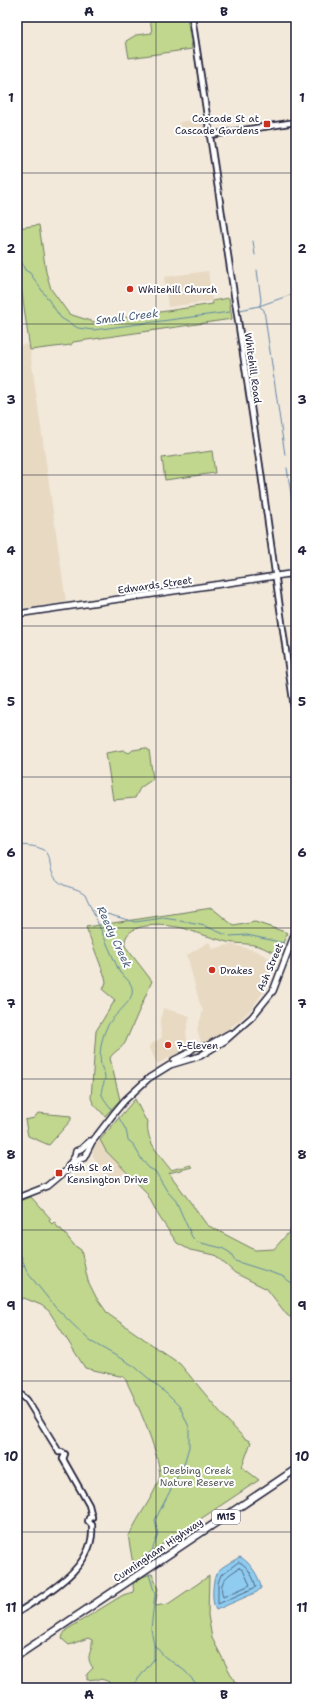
<svg xmlns="http://www.w3.org/2000/svg" width="313" height="1705" viewBox="0 0 313 1705" font-family="'Shantell Sans',sans-serif">
	<rect width="100%" height="100%" fill="#f2e9db"/>
	<filter id="ink" filterUnits="userSpaceOnUse"><feTurbulence type="fractalNoise" baseFrequency=".025" numOctaves="2"/><feDisplacementMap in="SourceGraphic" scale="8" xChannelSelector="R" yChannelSelector="G"/><feConvolveMatrix kernelMatrix="1 2 1 2 8 2 1 2 1" color-interpolation-filters="sRGB"/></filter>
	<g filter="url(#ink)">
		<g fill="#e8d9c2">
			<path d="M 202,119 L 204,128 L 202,131 L 180,134 L 179,122 Z"/>
			<path d="M 208,271 L 212,301 L 168,307 L 164,277 Z"/>
			<path d="M 29,344 L 66,602 L 17,609 L 17,345 Z"/>
			<path d="M 209,942 L 213,949 L 231,944 L 257,951 L 271,959 L 275,964 L 270,982 L 252,1008 L 240,1020 L 224,1032 L 206,1042 L 201,1041 L 197,1030 L 203,1011 L 199,1001 L 187,955 Z"/>
			<path d="M 163,1008 L 190,1016 L 186,1032 L 188,1048 L 157,1064 L 149,1046 L 162,1037 L 160,1025 Z"/>
			<path d="M 100,1140 L 106,1151 L 127,1171 L 111,1183 L 101,1170 L 93,1156 L 93,1148 Z"/>
		</g>
		<g fill="#c0d78d" stroke="#717c64">
			<path d="M 150,17 L 187,17 L 192,49 L 129,58 L 126,41 L 136,35 L 152,33 Z"/>
			<path d="M 39,225 L 46,272 L 51,289 L 69,314 L 94,322 L 213,304 L 212,301 L 229,298 L 232,319 L 73,342 L 71,345 L 30,350 L 19,272 L 17,270 L 17,228 Z"/>
			<path d="M 212,451 L 215,473 L 165,480 L 162,458 Z"/>
			<path d="M 145,748 L 149,750 L 153,779 L 140,788 L 135,798 L 113,800 L 106,753 L 123,750 L 129,753 L 133,750 Z"/>
			<path d="M 212,908 L 234,926 L 255,922 L 288,933 L 278,952 C 270,953 266,948 258,946 C 248,943 237,944 227,942 C 221,940 213,938 207,936 C 197,934 187,928 177,927 C 161,924 122,922 125,946 L 152,981 L 125,1043 C 121,1049 113,1052 110,1058 L 120,1100 L 105,1116 L 93,1103 L 91,1098 L 96,1031 L 115,1000 L 103,990 L 106,982 L 105,977 L 86,927 Z"/>
			<path d="M 135,1099 L 145,1119 L 148,1121 C 145,1140 159,1155 171,1170 L 190,1165 L 192,1167 L 169,1173 L 207,1225 L 255,1250 L 274,1249 L 296,1224 L 296,1321 L 287,1315 L 267,1289 L 235,1273 L 215,1255 L 190,1250 L 177,1243 L 160,1218 L 146,1192 L 106,1151 L 100,1140 Z"/>
			<path d="M 38,1113 L 71,1116 L 71,1120 L 49,1145 L 28,1136 L 25,1120 L 34,1118 Z"/>
			<path d="M 31,1197 L 51,1219 L 49,1221 L 52,1224 L 54,1222 L 59,1229 L 61,1229 L 74,1245 L 81,1250 L 88,1281 L 96,1297 L 108,1314 L 180,1364 L 226,1419 L 244,1438 L 251,1442 L 242,1467 L 259,1480 L 133,1564 L 128,1535 L 130,1534 C 138,1516 152,1499 159,1480 C 165,1464 133,1393 124,1377 L 85,1368 L 49,1311 L 41,1305 L 24,1298 L 17,1301 L 17,1202 Z"/>
			<path d="M 152,1574 L 158,1589 L 155,1606 L 168,1604 L 209,1576 L 208,1615 L 212,1638 L 238,1688 L 109,1688 L 109,1682 C 102,1678 95,1679 87,1680 L 87,1674 L 93,1668 C 84,1655 93,1653 92,1640 L 88,1638 L 69,1645 L 62,1639 L 63,1635 L 66,1630 L 123,1595 L 133,1592 C 134,1589 133,1587 133,1585 C 134,1579 147,1575 152,1574 Z"/>
		</g>
		<path fill="#8fccf0" stroke="#6388a8" d="M 240,1557 C 249,1561 260,1577 261,1588 L 257,1592 L 216,1610 C 211,1603 212,1577 218,1571 C 224,1565 233,1561 240,1557 Z"/>
		<g fill="none" stroke-linecap="round" stroke-linejoin="round">
			<g stroke="#4e6683" stroke-width="1">
				<path d="M 239,1562 C 248,1565 254,1579 256,1587 L 218,1604 L 218,1583 L 221,1575 Z"/>
				<path d="M 239,1568 L 243,1570 L 250,1585 L 223,1597 C 218,1581 227,1576 239,1568 Z"/>
			</g>
			<g stroke="#6388a8" stroke-width="1">
				<path d="M 253,241 L 255,255"/>
				<path d="M 17,251 L 25,270 L 30,273 L 61,318 L 78,328 L 93,330 L 230,312"/>
				<path d="M 257,270 L 261,300 L 260,305"/>
				<path d="M 259,306 L 296,293"/>
				<path d="M 240,310 L 259,306 L 264,310 L 285,455"/>
				<path d="M 287,468 L 296,527"/>
				<path d="M 17,845 C 32,846 49,845 50,864 C 51,870 53,877 58,881 C 65,888 77,887 85,894 L 120,973 C 151,996 115,1008 106,1029 C 101,1040 99,1054 101,1065 C 102,1069 105,1073 105,1077 C 105,1084 100,1088 102,1095 C 104,1100 109,1105 112,1110"/>
				<path d="M 93,910 L 135,922 L 163,918 L 176,920"/>
				<path d="M 180,921 L 205,926 L 226,935"/>
				<path d="M 230,936 L 247,935 L 284,943"/>
				<path d="M 119,1118 L 126,1130 L 128,1140 L 133,1144 L 142,1160 L 149,1168 L 155,1171 L 167,1191 L 176,1201 L 192,1237 L 197,1242 L 222,1248 L 229,1252 L 235,1261 L 282,1276 L 296,1286"/>
				<path d="M 17,1245 L 27,1272 L 55,1307 L 90,1341 L 134,1366 L 168,1395 L 180,1407 L 189,1427 L 189,1447 L 184,1464 L 155,1520 L 158,1535 L 148,1561 L 148,1566"/>
				<path d="M 17,1271 L 24,1265"/>
				<path d="M 148,1571 L 155,1594 L 151,1629 L 154,1645 L 165,1657 L 185,1671 L 200,1688"/>
				<path d="M 131,1688 L 154,1659 L 154,1645"/>
			</g>
			<g stroke="#22223b" stroke-width="8">
				<g id="tertiary">
					<path d="M 192,17 L 260,466 L 296,722"/>
					<path d="M 210,135 L 296,122"/>
					<path d="M 17,1391 L 27,1400 L 59,1452"/>
					<path d="M 59,1452 L 62,1452 L 65,1454 L 63,1459"/>
					<path d="M 63,1459 L 89,1505 L 92,1517"/>
					<path d="M 92,1517 L 89,1518 L 88,1521 L 92,1525"/>
					<path d="M 17,1613 C 47,1593 96,1567 92,1525"/>
				</g>
			</g>
			<g stroke="#22223b" stroke-width="8">
				<g id="secondary">
					<path d="M 17,614 L 296,573"/>
					<path d="M 174,1060 L 186,1054 L 195,1047 L 207,1046 L 230,1033"/>
					<path d="M 68,1167 L 75,1156 L 76,1151 L 81,1149 L 90,1141"/>
					<path d="M 17,1198 L 48,1186 L 80,1159 L 84,1158 L 92,1142 L 115,1112 L 125,1100 L 149,1078 L 170,1065 L 200,1056 L 226,1040 L 252,1017 L 273,991 L 295,933"/>
				</g>
			</g>
			<g stroke="#22223b" stroke-width="9">
				<path id="motorway" d="M 17,1656 L 296,1469"/>
			</g>
			<use href="#tertiary" stroke="#fff" stroke-width="4.5"/>
			<use href="#secondary" stroke="#fff" stroke-width="5"/>
			<use href="#motorway" stroke="#fff" stroke-width="6"/>
		</g>
	</g>
	<path fill="none" stroke="#22223b" stroke-width="1" stroke-opacity="0.55" d="M 156,17 L 156,1688M 17,173 L 296,173M 17,324 L 296,324M 17,475 L 296,475M 17,626 L 296,626M 17,777 L 296,777M 17,928 L 296,928M 17,1079 L 296,1079M 17,1230 L 296,1230M 17,1381 L 296,1381M 17,1532 L 296,1532"/>
	<g fill="#c8321e" stroke="#fff" stroke-width="1.5">
		<rect x="263" y="120" width="8" height="8" rx="2"/>
		<circle cx="130" cy="289" r="4"/>
		<circle cx="212" cy="970" r="4"/>
		<circle cx="168" cy="1045" r="4"/>
		<rect x="55" y="1169" width="8" height="8" rx="2"/>
	</g>
	<g text-anchor="middle" dominant-baseline="central" stroke-width="4" stroke-linejoin="round" paint-order="stroke">
		<rect fill="#fff" stroke="#646476" stroke-width="1" x="212" y="1510" width="28" height="14" rx="3"/>
		<g font-size="9" font-weight="bold" fill="#22223b">
			<text x="226" y="1517">M15</text>
		</g>
		<g font-size="10" fill="#22223b" stroke="#fff" text-anchor="start">
			<text x="259" y="118" text-anchor="end">Cascade St at<tspan x="259" dy="12">Cascade Gardens</tspan></text>
			<text x="138" y="289">Whitehill Church</text>
			<text x="220" y="970">Drakes</text>
			<text x="176" y="1045">7-Eleven</text>
			<text x="67" y="1167">Ash St at<tspan x="67" dy="12">Kensington Drive</tspan></text>
		</g>
		<g font-size="10" fill="#22223b" stroke="#fff">
			<text transform="translate(253 368) rotate(82)">Whitehill Road</text>
			<text transform="translate(155 585) rotate(-8)">Edwards Street</text>
			<text transform="translate(270 967) rotate(-67)">Ash Street</text>
			<text transform="translate(158 1550) rotate(-34)">Cunningham Highway</text>
		</g>
		<g font-size="10" fill="#515854" stroke="#fff">
			<text x="197" y="1470">Deebing Creek<tspan x="197" dy="12">Nature Reserve</tspan></text>
		</g>
		<g font-size="11" font-style="italic" fill="#485e7a" stroke="#fff">
			<text transform="translate(127 317) rotate(-7)">Small Creek</text>
			<text transform="translate(114 937) rotate(65)">Reedy Creek</text>
		</g>
	</g>
	<rect width="313" height="1705" fill="none" stroke="#fff" stroke-width="44"/>
	<rect x="22" y="22" width="269" height="1661" fill="none" stroke="#22223b" stroke-width="1.5"/>
	<g font-size="13" text-anchor="middle" font-weight="bold" fill="#22223b">
		<text x="89" y="16">A</text>
		<text x="224" y="16">B</text>
		<text x="11" y="102">1</text>
		<text x="302" y="102">1</text>
		<text x="11" y="253">2</text>
		<text x="302" y="253">2</text>
		<text x="11" y="404">3</text>
		<text x="302" y="404">3</text>
		<text x="11" y="555">4</text>
		<text x="302" y="555">4</text>
		<text x="11" y="706">5</text>
		<text x="302" y="706">5</text>
		<text x="11" y="857">6</text>
		<text x="302" y="857">6</text>
		<text x="11" y="1008">7</text>
		<text x="302" y="1008">7</text>
		<text x="11" y="1159">8</text>
		<text x="302" y="1159">8</text>
		<text x="11" y="1310">9</text>
		<text x="302" y="1310">9</text>
		<text x="11" y="1461">10</text>
		<text x="302" y="1461">10</text>
		<text x="11" y="1612">11</text>
		<text x="302" y="1612">11</text>
		<text x="89" y="1699">A</text>
		<text x="224" y="1699">B</text>
	</g>
</svg>
